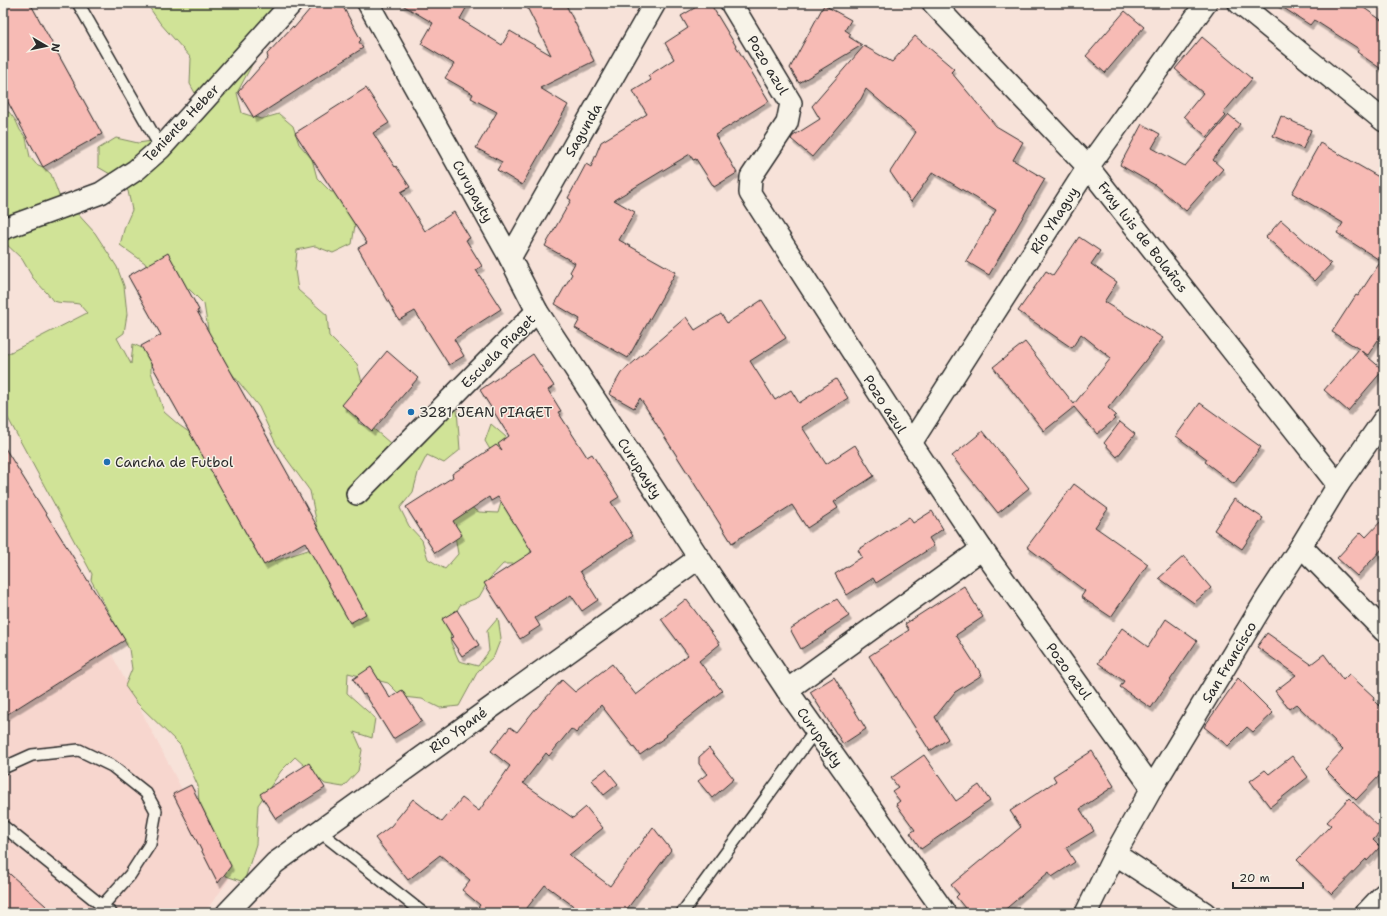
<svg xmlns="http://www.w3.org/2000/svg" width="1387" height="916" viewBox="0 0 1387 916" font-family="'Shantell Sans',sans-serif">
	<defs>
		<filter id="shadow"><feDropShadow dx="2.5" dy="4.5" stdDeviation="0" flood-color="#0004"/></filter>
	</defs>
	<rect width="100%" height="100%" fill="#f7e2d9"/>
	<filter id="ink" filterUnits="userSpaceOnUse"><feTurbulence type="fractalNoise" baseFrequency=".025" numOctaves="2"/><feDisplacementMap in="SourceGraphic" scale="8" xChannelSelector="R" yChannelSelector="G"/><feConvolveMatrix kernelMatrix="1 2 1 2 8 2 1 2 1" color-interpolation-filters="sRGB"/></filter>
	<g filter="url(#ink)">
		<path fill="#f7d6ce" d="M 3,445 L 229,880 L 204,913 L 3,913 Z"/>
		<path fill="#d0e397" stroke="#7e8761" d="M 147,3 L 274,3 L 260,38 L 256,57 L 237,93 L 242,113 L 261,119 L 279,114 L 293,126 L 299,144 L 312,159 L 317,178 L 331,192 L 350,190 L 355,225 L 352,244 L 333,253 L 315,246 L 297,250 L 295,270 L 298,290 L 327,315 L 329,336 L 357,364 L 362,382 L 358,423 L 375,430 L 390,443 L 409,447 L 440,399 L 457,409 L 460,450 L 444,463 L 427,455 L 418,473 L 413,492 L 400,508 L 409,526 L 422,540 L 428,559 L 445,569 L 458,554 L 452,517 L 460,501 L 479,512 L 498,513 L 503,496 L 495,458 L 485,441 L 491,424 L 506,437 L 510,456 L 534,546 L 523,564 L 503,564 L 490,578 L 479,597 L 460,605 L 450,623 L 451,643 L 459,661 L 478,666 L 489,651 L 487,631 L 498,618 L 501,638 L 494,656 L 478,671 L 459,706 L 440,708 L 422,699 L 402,697 L 388,683 L 348,673 L 347,693 L 375,718 L 372,738 L 354,732 L 362,750 L 358,771 L 343,787 L 325,784 L 295,757 L 281,771 L 258,805 L 256,844 L 244,882 L 226,876 L 210,860 L 200,823 L 198,786 L 180,745 L 137,703 L 125,686 L 132,669 L 129,649 L 91,580 L 92,574 L 3,409 L 3,356 L 87,313 L 79,304 C 70,302 62,304 53,301 L 47,293 L 33,278 L 22,259 L 3,241 L 3,112 L 9,112 L 16,121 L 20,130 L 26,138 L 30,157 L 36,164 L 43,167 L 51,174 L 60,198 L 75,211 L 95,233 L 117,267 L 124,286 L 127,314 L 124,333 L 117,338 L 131,364 L 133,344 L 151,352 L 151,372 L 164,412 L 179,425 L 213,449 L 234,510 L 254,548 L 268,563 L 314,548 L 318,529 L 310,491 L 276,444 L 259,407 L 221,360 L 210,342 L 204,304 L 189,289 L 170,290 L 153,281 L 145,263 L 120,245 L 125,226 L 132,210 L 128,191 L 117,178 L 98,167 L 98,149 L 116,138 L 138,143 L 173,138 L 196,129 L 203,107 L 190,84 L 191,58 L 160,23 L 147,4 Z"/>
		<g fill="#f7bbb5" stroke="#2b2b2b" filter="url(#shadow)">
			<path d="M 3,3 L 30,3 L 102,134 L 43,167 L 3,93 Z"/>
			<path d="M 315,3 L 341,3 L 361,40 L 359,42 L 363,48 L 254,118 L 238,92 L 268,58 L 267,54 L 293,26 L 294,28 Z"/>
			<path d="M 399,3 L 469,3 L 460,19 L 502,45 L 510,31 L 551,55 L 525,3 L 565,3 L 594,61 L 540,88 L 568,105 L 522,185 L 497,170 L 502,162 L 476,148 L 497,112 L 471,98 L 473,94 L 445,78 L 454,64 L 421,44 L 433,23 Z"/>
			<path d="M 703,3 L 710,3 L 769,101 L 715,135 L 737,173 L 714,187 L 696,159 L 693,160 L 690,154 L 614,200 L 635,212 L 619,240 L 676,272 L 628,358 L 575,328 L 580,319 L 555,304 L 572,274 L 570,272 L 575,263 L 545,246 L 571,200 L 568,198 L 586,164 L 591,167 L 601,142 L 647,114 L 633,91 L 651,80 L 648,76 L 674,59 L 665,43 L 688,28 L 681,16 Z"/>
			<path d="M 1276,3 L 1357,3 L 1384,22 L 1384,71 L 1357,52 L 1359,49 L 1314,20 L 1310,25 Z"/>
			<path d="M 824,5 L 851,20 L 845,30 L 851,34 L 849,37 L 862,45 L 799,83 L 790,68 Z"/>
			<path d="M 1125,11 L 1144,27 L 1105,73 L 1086,56 Z"/>
			<path d="M 915,36 L 954,69 L 951,72 L 996,126 L 1023,142 L 1013,160 L 1045,179 L 989,275 L 966,261 L 996,210 L 933,172 L 911,202 L 890,172 L 916,132 L 866,89 L 861,99 L 812,157 L 791,139 L 793,136 L 820,119 L 812,106 L 864,46 L 892,62 Z"/>
			<path d="M 1202,37 L 1252,79 L 1223,113 L 1226,116 L 1207,137 L 1184,116 L 1203,93 L 1175,69 Z"/>
			<path d="M 366,88 L 389,123 L 373,133 L 395,167 L 396,166 L 410,187 L 401,192 L 425,231 L 454,212 L 470,238 L 466,240 L 482,266 L 476,270 L 501,309 L 454,339 L 464,356 L 449,365 L 415,311 L 399,320 L 358,248 L 367,243 L 295,133 Z"/>
			<path d="M 1229,115 L 1240,124 L 1213,160 L 1223,169 L 1186,211 L 1155,185 L 1120,165 L 1142,124 L 1160,134 L 1152,148 L 1185,166 Z"/>
			<path d="M 1281,116 L 1311,130 L 1303,149 L 1273,136 Z"/>
			<path d="M 1320,143 L 1384,180 L 1384,331 L 1368,355 L 1361,351 L 1383,370 L 1348,411 L 1324,390 L 1359,349 L 1332,332 L 1356,295 L 1358,296 L 1381,261 L 1337,233 L 1343,223 L 1292,193 Z"/>
			<path d="M 1281,220 L 1331,264 L 1315,281 L 1266,237 Z"/>
			<path d="M 1079,237 L 1100,251 L 1091,264 L 1117,282 L 1104,302 L 1163,338 L 1108,408 L 1116,415 L 1113,417 L 1115,419 L 1097,434 L 1074,407 L 1044,431 L 993,367 L 1025,342 L 1074,404 L 1111,358 L 1081,334 L 1072,348 L 1018,311 L 1046,271 L 1053,275 Z"/>
			<path d="M 168,253 L 199,310 L 197,311 L 366,614 L 350,623 L 305,542 L 264,565 L 141,346 L 161,335 L 128,276 Z"/>
			<path d="M 762,300 L 786,338 L 750,361 L 775,400 L 791,390 L 799,403 L 836,379 L 848,398 L 802,427 L 826,464 L 855,445 L 874,476 L 834,502 L 838,508 L 807,528 L 792,505 L 732,543 L 640,398 L 634,408 L 609,394 L 621,373 L 686,317 L 695,330 L 721,314 L 727,323 Z"/>
			<path d="M 387,351 L 418,378 L 372,431 L 342,405 Z"/>
			<path d="M 533,354 L 554,386 L 548,390 L 561,411 L 558,412 L 587,457 L 592,454 L 619,497 L 611,502 L 633,536 L 580,571 L 598,600 L 582,611 L 571,595 L 535,618 L 540,626 L 520,639 L 484,583 L 532,552 L 498,497 L 491,501 L 489,497 L 453,521 L 462,535 L 435,553 L 406,507 L 453,477 L 452,474 L 496,445 L 502,450 L 498,444 L 509,436 L 480,390 Z"/>
			<path d="M 1200,403 L 1261,447 L 1234,484 L 1205,462 L 1207,459 L 1176,436 Z"/>
			<path d="M 1120,422 L 1135,434 L 1117,457 L 1104,443 Z"/>
			<path d="M 983,431 L 1029,488 L 998,513 L 952,456 Z"/>
			<path d="M 3,445 L 125,640 L 3,717 Z"/>
			<path d="M 1074,484 L 1108,509 L 1095,527 L 1148,564 L 1111,617 L 1081,597 L 1085,591 L 1027,547 Z"/>
			<path d="M 1234,499 L 1263,518 L 1242,549 L 1214,530 Z"/>
			<path d="M 932,511 L 943,529 L 929,538 L 934,546 L 876,583 L 873,578 L 847,595 L 835,574 L 862,557 L 858,550 L 909,517 L 913,523 Z"/>
			<path d="M 1384,518 L 1384,547 L 1357,576 L 1337,558 L 1361,532 L 1366,537 Z"/>
			<path d="M 1184,556 L 1211,588 L 1194,603 L 1159,578 Z"/>
			<path d="M 964,586 L 983,617 L 956,635 L 982,675 L 955,692 L 935,717 L 948,739 L 930,751 L 869,656 L 909,630 L 905,624 Z"/>
			<path d="M 686,599 L 720,644 L 699,661 L 722,691 L 666,735 L 667,736 L 640,755 L 601,705 L 576,733 L 571,729 L 549,756 L 546,753 L 523,783 L 573,818 L 586,807 L 603,828 L 569,855 L 610,886 L 653,827 L 671,850 L 624,913 L 583,913 L 545,885 L 523,913 L 474,913 L 480,905 L 462,890 L 470,880 L 440,855 L 408,880 L 375,838 L 391,826 L 413,799 L 442,822 L 462,798 L 479,811 L 510,766 L 491,751 L 510,727 L 517,732 L 536,708 L 536,709 L 562,680 L 575,692 L 612,664 L 636,695 L 688,655 L 661,619 Z"/>
			<path d="M 837,599 L 849,616 L 825,632 L 826,633 L 801,649 L 790,629 Z"/>
			<path d="M 457,610 L 479,645 L 462,656 L 450,638 L 453,637 L 442,619 Z"/>
			<path d="M 1166,619 L 1197,641 L 1151,708 L 1120,687 L 1124,681 L 1098,663 L 1122,628 L 1148,647 Z"/>
			<path d="M 1267,633 L 1311,664 L 1324,654 L 1343,680 L 1349,674 L 1374,697 L 1373,699 L 1384,710 L 1384,771 L 1356,800 L 1325,769 L 1343,750 L 1296,704 L 1289,709 L 1275,691 L 1296,675 L 1257,647 Z"/>
			<path d="M 371,667 L 390,698 L 402,690 L 422,721 L 393,739 L 365,694 L 363,695 L 353,679 Z"/>
			<path d="M 834,677 L 866,729 L 843,744 L 810,692 Z"/>
			<path d="M 1238,678 L 1273,713 L 1253,732 L 1247,727 L 1228,746 L 1204,727 Z"/>
			<path d="M 709,748 L 734,779 L 712,798 L 698,781 L 707,774 L 699,764 L 699,757 Z"/>
			<path d="M 1092,751 L 1114,786 L 1080,809 L 1094,831 L 1066,848 L 1075,862 L 1052,877 L 1049,872 L 1001,913 L 969,913 L 956,897 L 959,894 L 951,885 L 1021,827 L 1010,811 L 1056,781 L 1053,776 Z"/>
			<path d="M 924,755 L 956,801 L 979,785 L 990,801 L 921,849 L 910,833 L 915,830 L 896,804 L 900,801 L 892,791 L 898,787 L 891,778 Z"/>
			<path d="M 1292,756 L 1308,777 L 1270,807 L 1250,781 L 1265,770 L 1269,774 Z"/>
			<path d="M 309,763 L 325,788 L 276,819 L 260,794 Z"/>
			<path d="M 606,769 L 618,784 L 604,795 L 592,780 Z"/>
			<path d="M 191,785 L 231,866 L 218,883 L 173,794 Z"/>
			<path d="M 1349,798 L 1382,830 L 1373,840 L 1380,847 L 1367,861 L 1366,859 L 1332,894 L 1297,860 L 1331,825 L 1327,822 Z"/>
			<path d="M 3,868 L 54,913 L 3,913 Z"/>
		</g>
		<g fill="none" stroke-linecap="round" stroke-linejoin="round">
			<g stroke="#2b2b2b" stroke-width="14">
				<g id="lane">
					<path d="M 78,3 L 161,148"/>
					<path d="M 3,768 L 32,755 L 79,750 L 112,766 L 146,793 L 156,811 L 150,844 L 130,875 L 102,906"/>
					<path d="M 3,826 L 111,913"/>
					<path d="M 319,831 L 423,913"/>
					<path d="M 682,913 L 815,731"/>
				</g>
			</g>
			<g stroke="#2b2b2b" stroke-width="24">
				<g id="street">
					<path d="M 368,3 L 510,258 L 537,311 L 699,558 L 787,690 L 945,913"/>
					<path d="M 731,3 L 791,103 L 787,123 L 751,177 L 750,193 L 911,443 L 982,549 L 1152,788"/>
					<path d="M 933,3 L 1088,167 L 1338,485"/>
					<path d="M 1239,3 L 1384,121"/>
					<path d="M 3,229 L 101,193 L 136,170 L 161,148 L 292,3"/>
					<path d="M 510,258 L 655,3"/>
					<path d="M 911,443 L 1088,167 L 1206,3"/>
					<path d="M 357,494 L 537,311"/>
					<path d="M 1301,546 L 1384,631"/>
					<path d="M 787,690 L 982,549"/>
					<path d="M 1115,854 L 1205,913"/>
					<path d="M 227,913 L 275,863 L 699,558"/>
					<path d="M 1086,913 L 1115,854 L 1152,788 L 1268,596 L 1301,546 L 1338,485 L 1384,419"/>
					<path d="M 1366,913 L 1384,894"/>
				</g>
			</g>
			<use href="#lane" stroke="#f7f3e8" stroke-width="11"/>
			<use href="#street" stroke="#f7f3e8" stroke-width="21"/>
		</g>
	</g>
	<g fill="#1f6fb2" stroke="#f7f3e8" stroke-width="1.5">
		<circle cx="411" cy="412" r="4"/>
		<circle cx="107" cy="462" r="4"/>
	</g>
	<g text-anchor="middle" dominant-baseline="central" stroke-width="3" stroke-linejoin="round" paint-order="stroke">
		<g font-size="14" fill="#2b2b2b" stroke="#f7f3e8">
			<text transform="translate(768 65) rotate(59)">Pozo azul</text>
			<text transform="translate(181 123) rotate(-46)">Teniente Heber</text>
			<text transform="translate(583 130) rotate(-60)">Sagunda</text>
			<text transform="translate(473 191) rotate(61)">Curupayty</text>
			<text transform="translate(1054 220) rotate(-57)">Río Yhaguy</text>
			<text transform="translate(1143 237) rotate(52)">Fray luis de Bolaños</text>
			<text transform="translate(498 351) rotate(-45)">Escuela Piaget</text>
			<text transform="translate(885 404) rotate(57)">Pozo azul</text>
			<text transform="translate(640 468) rotate(57)">Curupayty</text>
			<text transform="translate(1229 662) rotate(-59)">San Francisco</text>
			<text transform="translate(1069 671) rotate(54)">Pozo azul</text>
			<text transform="translate(458 730) rotate(-36)">Rio Ypané</text>
			<text transform="translate(820 737) rotate(55)">Curupayty</text>
		</g>
		<g font-size="14" fill="#2b2b2b" stroke="#f7f3e8" text-anchor="start">
			<text x="419" y="412">3281 JEAN PIAGET</text>
			<text x="115" y="462">Cancha de Futbol</text>
		</g>
	</g>
	<rect width="1387" height="916" fill="none" stroke="#f7f3e8" stroke-width="16"/>
	<rect x="8" y="8" width="1371" height="900" fill="none" stroke="#2b2b2b" stroke-width="1.5" filter="url(#ink)"/>
	<g transform="translate(46 46) rotate(99)" stroke="#f7f3e8" stroke-width="3" paint-order="stroke">
	<path d="M0-3L7 15L0 10L-7 15Z" fill="#2b2b2b"/>
	<text y="-6" font-size="11" font-weight="bold" text-anchor="middle" fill="#2b2b2b">N</text>
	</g>
	<path d="M1233 882v6h70v-6" fill="none" stroke="#2b2b2b" stroke-width="2"/>
	<text x="1239" y="882" font-size="12" fill="#2b2b2b" stroke="#f7f3e8" stroke-width="3" paint-order="stroke">20 m</text>
</svg>
